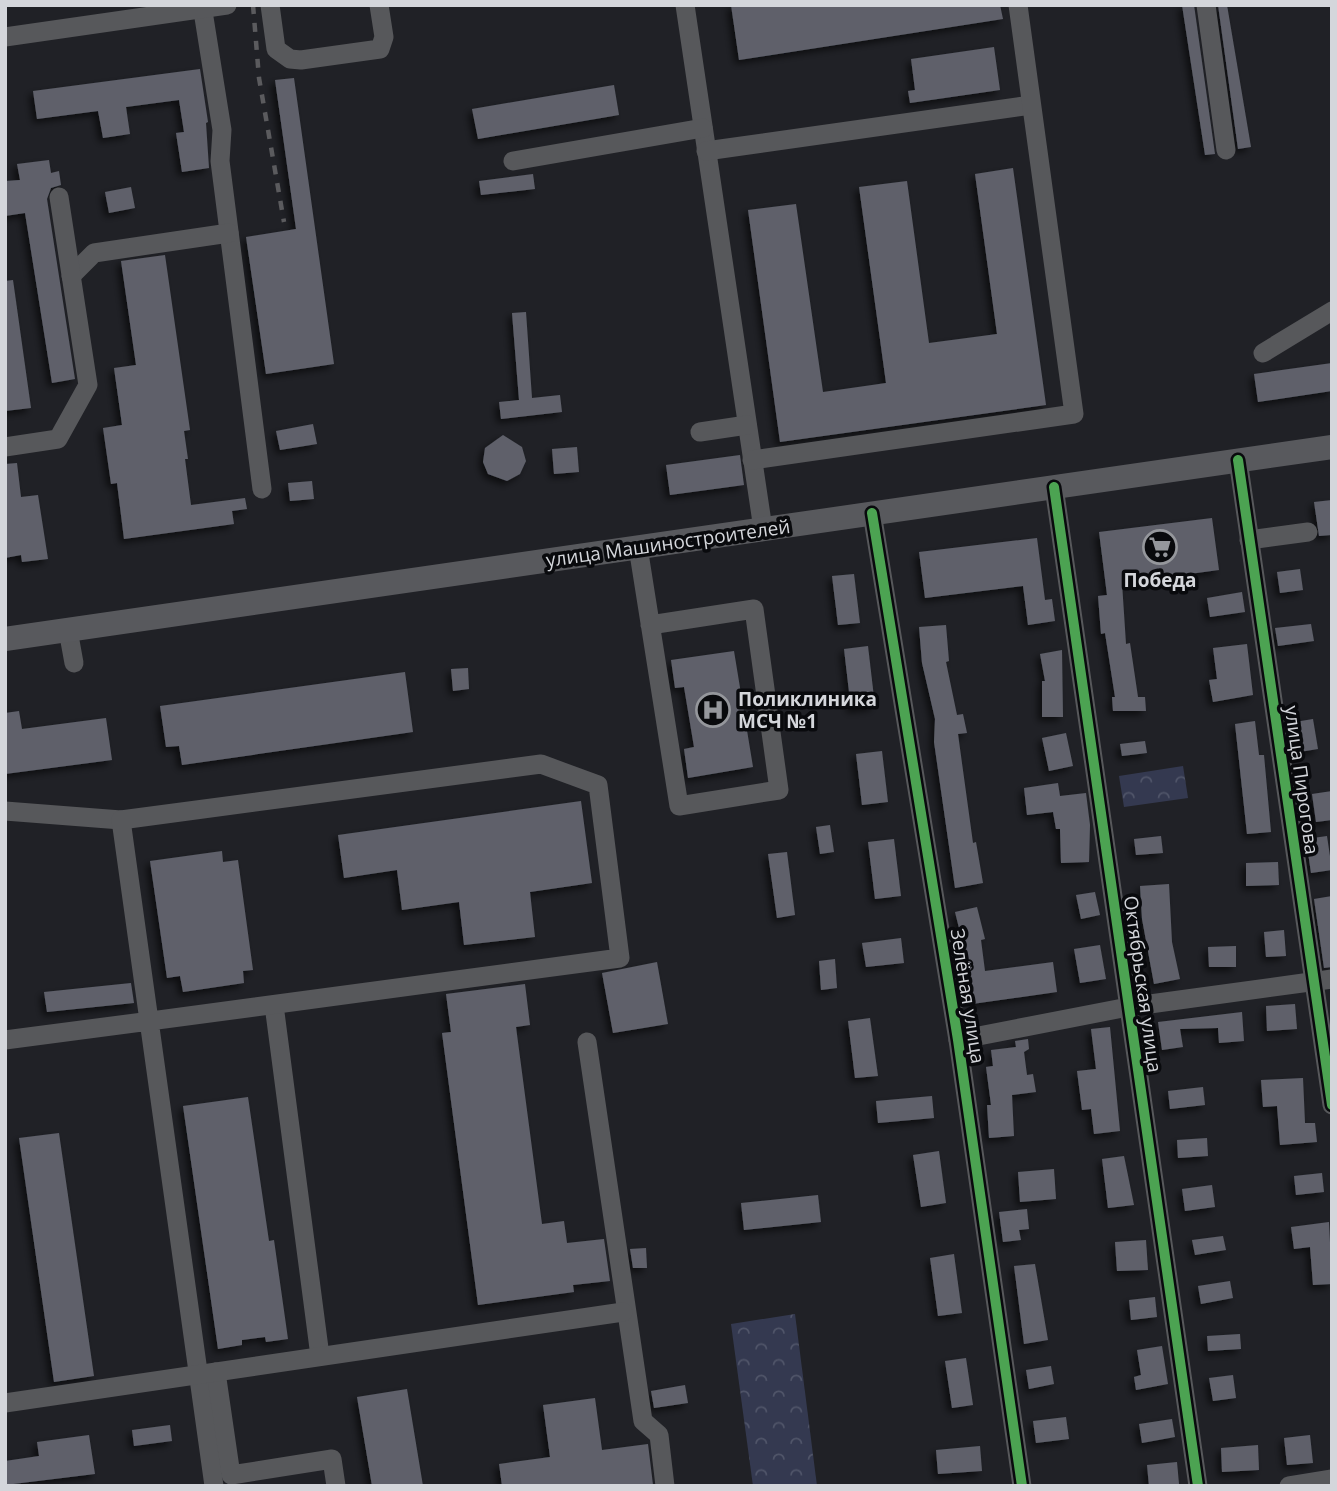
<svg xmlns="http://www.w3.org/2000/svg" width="1337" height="1491" viewBox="0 0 1337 1491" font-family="'Open Sans',sans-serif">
	<defs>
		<pattern id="forest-crowns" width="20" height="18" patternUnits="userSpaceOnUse" patternTransform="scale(1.75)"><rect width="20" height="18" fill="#343950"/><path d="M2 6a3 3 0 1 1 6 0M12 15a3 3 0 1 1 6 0" fill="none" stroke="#505569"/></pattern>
		<filter id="shadow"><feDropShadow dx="-4" dy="4" stdDeviation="3.5" flood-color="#0009"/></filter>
	</defs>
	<rect width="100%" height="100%" fill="#202126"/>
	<g fill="url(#forest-crowns)">
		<path d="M 1183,766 L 1188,798 L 1124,807 L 1119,776 Z"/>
		<path d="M 795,1314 L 817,1486 L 753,1486 L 731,1324 Z"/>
	</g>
	<g fill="#5f616b" filter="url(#shadow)">
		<path d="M 731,5 L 1000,5 L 1003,19 L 739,60 Z"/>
		<path d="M 1182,5 L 1194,5 L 1215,154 L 1205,155 Z"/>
		<path d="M 1218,5 L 1227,5 L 1251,147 L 1238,149 Z"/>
		<path d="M 994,47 L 1000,90 L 910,103 L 908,91 L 915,90 L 911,59 Z"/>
		<path d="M 200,69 L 208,122 L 206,123 L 209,168 L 182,172 L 176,133 L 184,132 L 179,100 L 126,107 L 130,134 L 103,138 L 98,111 L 37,119 L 33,91 Z"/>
		<path d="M 294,78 L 334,364 L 266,374 L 246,237 L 296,229 L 275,80 Z"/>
		<path d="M 614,85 L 619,115 L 478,139 L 472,109 Z"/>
		<path d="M 49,160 L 51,173 L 59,171 L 61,185 L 51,188 L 47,199 L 75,379 L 52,383 L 25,213 L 5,216 L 5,181 L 20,180 L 17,164 Z"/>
		<path d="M 1013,168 L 1046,405 L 780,442 L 748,210 L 796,204 L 823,392 L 886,383 L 859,187 L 907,181 L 929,343 L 997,334 L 975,174 Z"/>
		<path d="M 533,174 L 535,189 L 481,195 L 479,181 Z"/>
		<path d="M 131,187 L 135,208 L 109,213 L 105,192 Z"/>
		<path d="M 165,255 L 190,430 L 184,431 L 188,459 L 185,459 L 191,505 L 245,498 L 247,509 L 232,511 L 234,524 L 124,539 L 117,483 L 111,484 L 103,428 L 122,425 L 114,368 L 136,365 L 121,261 Z"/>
		<path d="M 13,280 L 31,408 L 5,411 L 5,281 Z"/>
		<path d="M 526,312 L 532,398 L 560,395 L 562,412 L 501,419 L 499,402 L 519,400 L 512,313 Z"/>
		<path d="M 1332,363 L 1332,391 L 1258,402 L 1254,374 Z"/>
		<path d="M 313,424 L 317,444 L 280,450 L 276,431 Z"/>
		<path d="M 503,435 L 522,447 L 526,461 L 520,474 L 507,481 L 488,474 L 483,462 L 485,448 Z"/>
		<path d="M 577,447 L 579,472 L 554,474 L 552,449 Z"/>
		<path d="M 740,455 L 744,485 L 670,495 L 666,465 Z"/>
		<path d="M 17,463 L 21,497 L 38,495 L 48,559 L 22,562 L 21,555 L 5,558 L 5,464 Z"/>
		<path d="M 312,481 L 314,499 L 290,501 L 288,483 Z"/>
		<path d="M 1332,500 L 1332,535 L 1319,536 L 1314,502 Z"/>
		<path d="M 1212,518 L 1219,570 L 1122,583 L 1126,644 L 1130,643 L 1138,697 L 1145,697 L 1146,711 L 1113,711 L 1112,697 L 1115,697 L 1105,633 L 1101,634 L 1098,596 L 1107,595 L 1099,532 Z"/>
		<path d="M 1037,538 L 1045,600 L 1052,599 L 1055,621 L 1028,625 L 1023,586 L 925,598 L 919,552 Z"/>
		<path d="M 1300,569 L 1303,590 L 1280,593 L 1277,572 Z"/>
		<path d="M 854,574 L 860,623 L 838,625 L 832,576 Z"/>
		<path d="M 1242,592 L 1245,612 L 1210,617 L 1207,598 Z"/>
		<path d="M 1311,624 L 1314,641 L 1278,646 L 1275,628 Z"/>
		<path d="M 946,625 L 949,661 L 946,662 L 957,715 L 963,714 L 967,733 L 958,734 L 973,843 L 976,842 L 983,883 L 955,888 L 934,742 L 935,719 L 922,663 L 919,627 Z"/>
		<path d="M 1247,644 L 1253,695 L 1213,702 L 1209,680 L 1217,679 L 1213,648 Z"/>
		<path d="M 868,646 L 875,706 L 851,709 L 844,649 Z"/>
		<path d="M 1062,650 L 1063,717 L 1042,717 L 1042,681 L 1045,681 L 1040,654 Z"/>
		<path d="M 734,651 L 753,767 L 688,778 L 684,749 L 694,747 L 684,687 L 675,688 L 671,660 Z"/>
		<path d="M 468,668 L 469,689 L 453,691 L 451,669 Z"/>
		<path d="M 405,672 L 413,732 L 182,765 L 179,746 L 166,747 L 160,706 Z"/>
		<path d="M 19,711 L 22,729 L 106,718 L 112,760 L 5,774 L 5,713 Z"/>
		<path d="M 1313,719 L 1318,749 L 1293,753 L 1289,723 Z"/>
		<path d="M 1255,721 L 1259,755 L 1264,755 L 1271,832 L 1247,834 L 1235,724 Z"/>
		<path d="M 1066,733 L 1073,766 L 1049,771 L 1042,738 Z"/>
		<path d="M 1145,741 L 1147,753 L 1122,756 L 1120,744 Z"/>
		<path d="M 882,751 L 888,802 L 862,805 L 856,754 Z"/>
		<path d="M 1058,783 L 1060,796 L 1086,793 L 1090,825 L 1089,862 L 1061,863 L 1060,829 L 1056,829 L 1053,812 L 1027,815 L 1024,788 Z"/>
		<path d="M 1332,791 L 1332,820 L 1316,822 L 1312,794 Z"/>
		<path d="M 581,801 L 592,883 L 530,892 L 535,937 L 464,945 L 459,902 L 402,910 L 397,870 L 344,878 L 338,835 Z"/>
		<path d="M 830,825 L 834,852 L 820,854 L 816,827 Z"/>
		<path d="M 1161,836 L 1163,853 L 1136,855 L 1134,839 Z"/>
		<path d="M 1327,836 L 1332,870 L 1311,873 L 1306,839 Z"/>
		<path d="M 894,839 L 901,896 L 875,899 L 868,842 Z"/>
		<path d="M 222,851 L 223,862 L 238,860 L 253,970 L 243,971 L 244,983 L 183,992 L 180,976 L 167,978 L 150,861 Z"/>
		<path d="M 787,852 L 795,915 L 777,918 L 768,854 Z"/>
		<path d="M 1278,862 L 1279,885 L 1246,886 L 1246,863 Z"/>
		<path d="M 1169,884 L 1172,942 L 1180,979 L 1154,984 L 1142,919 L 1140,886 Z"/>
		<path d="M 1095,892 L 1100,915 L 1081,919 L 1076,895 Z"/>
		<path d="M 1332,896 L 1332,967 L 1324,968 L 1314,899 Z"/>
		<path d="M 977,907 L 985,939 L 981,940 L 985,971 L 1053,962 L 1057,992 L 972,1004 L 965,952 L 955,912 Z"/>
		<path d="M 1284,930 L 1286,956 L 1266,957 L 1264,932 Z"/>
		<path d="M 901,938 L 904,963 L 866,967 L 862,943 Z"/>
		<path d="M 1100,945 L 1106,979 L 1080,983 L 1074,949 Z"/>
		<path d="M 1236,946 L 1236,967 L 1209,967 L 1208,947 Z"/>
		<path d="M 835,959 L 837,988 L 821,990 L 819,961 Z"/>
		<path d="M 657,962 L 668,1024 L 613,1033 L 602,973 Z"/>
		<path d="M 131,983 L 134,1003 L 47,1012 L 44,992 Z"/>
		<path d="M 525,984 L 530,1025 L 516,1027 L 542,1224 L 564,1221 L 567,1243 L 604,1239 L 610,1281 L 573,1285 L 574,1292 L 478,1305 L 442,1033 L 451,1032 L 446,994 Z"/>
		<path d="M 1295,1004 L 1297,1029 L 1267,1031 L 1266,1006 Z"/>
		<path d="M 1242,1012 L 1244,1041 L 1219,1043 L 1218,1028 L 1180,1029 L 1183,1047 L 1162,1050 L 1158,1022 Z"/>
		<path d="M 870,1018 L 878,1076 L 855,1078 L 848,1021 Z"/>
		<path d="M 1110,1027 L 1120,1131 L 1094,1134 L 1091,1109 L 1082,1110 L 1077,1071 L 1096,1069 L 1091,1029 Z"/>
		<path d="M 1028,1039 L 1029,1049 L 1024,1052 L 1027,1075 L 1033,1074 L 1036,1092 L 1012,1095 L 1014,1136 L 989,1138 L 987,1105 L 991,1105 L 986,1067 L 993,1066 L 991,1050 L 1016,1047 L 1015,1041 Z"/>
		<path d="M 1303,1078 L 1305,1123 L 1315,1123 L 1317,1142 L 1280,1145 L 1277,1106 L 1263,1107 L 1261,1080 Z"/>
		<path d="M 1203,1087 L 1205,1105 L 1170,1109 L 1168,1091 Z"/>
		<path d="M 932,1096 L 934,1118 L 878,1123 L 876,1101 Z"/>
		<path d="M 248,1097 L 269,1241 L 274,1240 L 288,1339 L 266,1342 L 265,1337 L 242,1340 L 242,1345 L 218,1349 L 183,1106 Z"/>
		<path d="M 59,1133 L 94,1376 L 54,1382 L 19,1138 Z"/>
		<path d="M 1207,1138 L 1208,1156 L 1178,1158 L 1177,1140 Z"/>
		<path d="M 939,1151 L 946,1203 L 921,1207 L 913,1155 Z"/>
		<path d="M 1124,1156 L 1134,1205 L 1108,1208 L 1102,1159 Z"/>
		<path d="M 1054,1169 L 1056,1199 L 1020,1202 L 1018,1172 Z"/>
		<path d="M 1322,1173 L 1324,1192 L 1296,1195 L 1294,1176 Z"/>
		<path d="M 1212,1185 L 1215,1207 L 1185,1211 L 1182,1189 Z"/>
		<path d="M 818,1195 L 821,1222 L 744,1230 L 741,1203 Z"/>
		<path d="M 1027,1209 L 1029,1229 L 1019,1230 L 1021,1240 L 1003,1242 L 999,1212 Z"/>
		<path d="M 1329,1222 L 1332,1284 L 1313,1285 L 1310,1247 L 1294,1249 L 1291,1227 Z"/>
		<path d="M 1223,1236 L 1226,1250 L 1195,1255 L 1192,1240 Z"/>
		<path d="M 1146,1240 L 1148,1270 L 1117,1271 L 1115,1242 Z"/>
		<path d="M 646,1248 L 647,1268 L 633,1268 L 630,1249 Z"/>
		<path d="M 954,1254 L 962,1313 L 938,1316 L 930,1258 Z"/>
		<path d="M 1035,1264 L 1048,1340 L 1024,1344 L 1014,1266 Z"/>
		<path d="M 1230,1281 L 1233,1298 L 1201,1304 L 1198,1286 Z"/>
		<path d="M 1155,1297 L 1157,1317 L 1131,1320 L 1129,1300 Z"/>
		<path d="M 1240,1334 L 1241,1349 L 1208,1351 L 1207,1336 Z"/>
		<path d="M 1162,1346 L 1168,1384 L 1136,1390 L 1134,1377 L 1141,1375 L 1137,1350 Z"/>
		<path d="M 966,1358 L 973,1405 L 952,1408 L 945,1361 Z"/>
		<path d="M 1051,1366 L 1054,1384 L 1029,1389 L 1026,1370 Z"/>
		<path d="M 1233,1375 L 1236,1398 L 1213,1401 L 1209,1378 Z"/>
		<path d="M 685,1385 L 688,1403 L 654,1408 L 651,1391 Z"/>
		<path d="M 407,1389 L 423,1486 L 372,1486 L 357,1397 Z"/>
		<path d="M 595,1398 L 602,1450 L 648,1444 L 653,1485 L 502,1486 L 499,1464 L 550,1457 L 543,1405 Z"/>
		<path d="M 1066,1417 L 1069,1439 L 1036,1443 L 1033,1421 Z"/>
		<path d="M 1172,1419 L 1175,1437 L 1142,1443 L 1139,1424 Z"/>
		<path d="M 170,1425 L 172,1441 L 134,1446 L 132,1430 Z"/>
		<path d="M 89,1435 L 95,1474 L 5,1485 L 5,1461 L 39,1456 L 37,1442 Z"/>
		<path d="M 1310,1435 L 1313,1463 L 1287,1465 L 1284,1438 Z"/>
		<path d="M 1258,1445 L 1259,1470 L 1222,1472 L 1221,1448 Z"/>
		<path d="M 980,1446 L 982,1471 L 938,1474 L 936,1450 Z"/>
		<path d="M 1177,1462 L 1179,1484 L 1149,1486 L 1147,1465 Z"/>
	</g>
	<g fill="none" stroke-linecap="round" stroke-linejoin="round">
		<g stroke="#57585b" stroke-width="19">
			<path d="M 202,5 L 222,130 L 220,161 L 262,489"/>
			<path d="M 270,5 L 276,49 L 290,59 L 301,60 L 380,49 L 384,37 L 379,5"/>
			<path d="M 685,5 L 763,529"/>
			<path d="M 1206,5 L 1226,150"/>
			<path d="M 5,37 L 227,5"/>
			<path d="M 706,151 L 1031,105"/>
			<path d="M 513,161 L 703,128"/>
			<path d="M 71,276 L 94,253 L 229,233"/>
			<path d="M 1263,353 L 1332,311"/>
			<path d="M 700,432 L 747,425"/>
			<path d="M 5,447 L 58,439 L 88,385 L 59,197"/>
			<path d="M 752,460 L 1074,414 L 1018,5"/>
			<path d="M 1238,460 L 1332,1105"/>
			<path d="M 1054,487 L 1198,1486"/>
			<path d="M 872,513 L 958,1040 L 1022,1486"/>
			<path d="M 1249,540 L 1308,532"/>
			<path d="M 638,547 L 679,806 L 779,790 L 754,609 L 650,625"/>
			<path d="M 68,630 L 74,663"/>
			<path d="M 5,811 L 121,820"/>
			<path d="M 274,1005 L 320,1356"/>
			<path d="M 5,1040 C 210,1013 415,987 620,958 L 598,785 L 541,764 L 121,820 C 152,1042 183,1264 214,1486"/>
			<path d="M 958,1040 L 1128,1007 L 1332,979"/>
			<path d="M 587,1042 L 643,1421 L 659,1435 L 665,1486"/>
			<path d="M 216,1372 L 231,1475 L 332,1459 L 336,1486"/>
			<path d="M 5,1403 L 623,1312"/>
			<path d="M 1289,1486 L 1332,1479"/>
		</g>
		<path stroke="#58595d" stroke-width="24" d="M 5,639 L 1332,447"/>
		<path stroke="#5b5b5e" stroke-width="4.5" stroke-dasharray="9 9" stroke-linecap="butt" d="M 253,5 L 259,78 L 284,222"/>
		<g stroke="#090a0d" stroke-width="15">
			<g id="cycleway">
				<path d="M 1238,460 L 1332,1105"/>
				<path d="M 1054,487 L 1198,1486"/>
				<path d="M 872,513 L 958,1040 L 1022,1486"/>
			</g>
		</g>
		<use href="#cycleway" stroke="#4ca352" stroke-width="10"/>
	</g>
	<defs>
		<g id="supermarket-ring" transform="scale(1.75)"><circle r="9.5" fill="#090a0d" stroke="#95979c" stroke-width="1.5"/><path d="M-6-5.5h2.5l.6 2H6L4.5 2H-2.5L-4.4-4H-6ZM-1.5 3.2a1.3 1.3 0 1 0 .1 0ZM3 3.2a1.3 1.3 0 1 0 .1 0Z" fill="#95979c"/></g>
		<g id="hospital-ring" transform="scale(1.75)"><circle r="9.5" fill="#090a0d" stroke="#95979c" stroke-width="1.5"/><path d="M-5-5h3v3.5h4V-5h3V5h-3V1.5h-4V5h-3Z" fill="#95979c"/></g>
	</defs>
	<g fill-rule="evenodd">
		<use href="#supermarket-ring" x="1160" y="547"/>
		<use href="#hospital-ring" x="713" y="710"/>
	</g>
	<g text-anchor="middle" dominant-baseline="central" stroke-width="7" stroke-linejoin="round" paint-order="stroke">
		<g font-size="19" fill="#d4d6db" stroke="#090a0d">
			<text transform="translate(668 543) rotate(-8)">улица Машиностроителей</text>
			<text transform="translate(1302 780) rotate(82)">улица Пирогова</text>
			<text transform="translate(1143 984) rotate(82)">Октябрьская улица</text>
			<text transform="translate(968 996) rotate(81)">Зелёная улица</text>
		</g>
		<g font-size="19" font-weight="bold" fill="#d4d6db" stroke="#090a0d">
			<text x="1160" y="580">Победа</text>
			<text x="738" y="699" text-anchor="start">Поликлиника<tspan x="738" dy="22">МСЧ №1</tspan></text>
		</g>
	</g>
	<rect width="1337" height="1491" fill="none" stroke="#d4d6db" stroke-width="14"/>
</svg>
